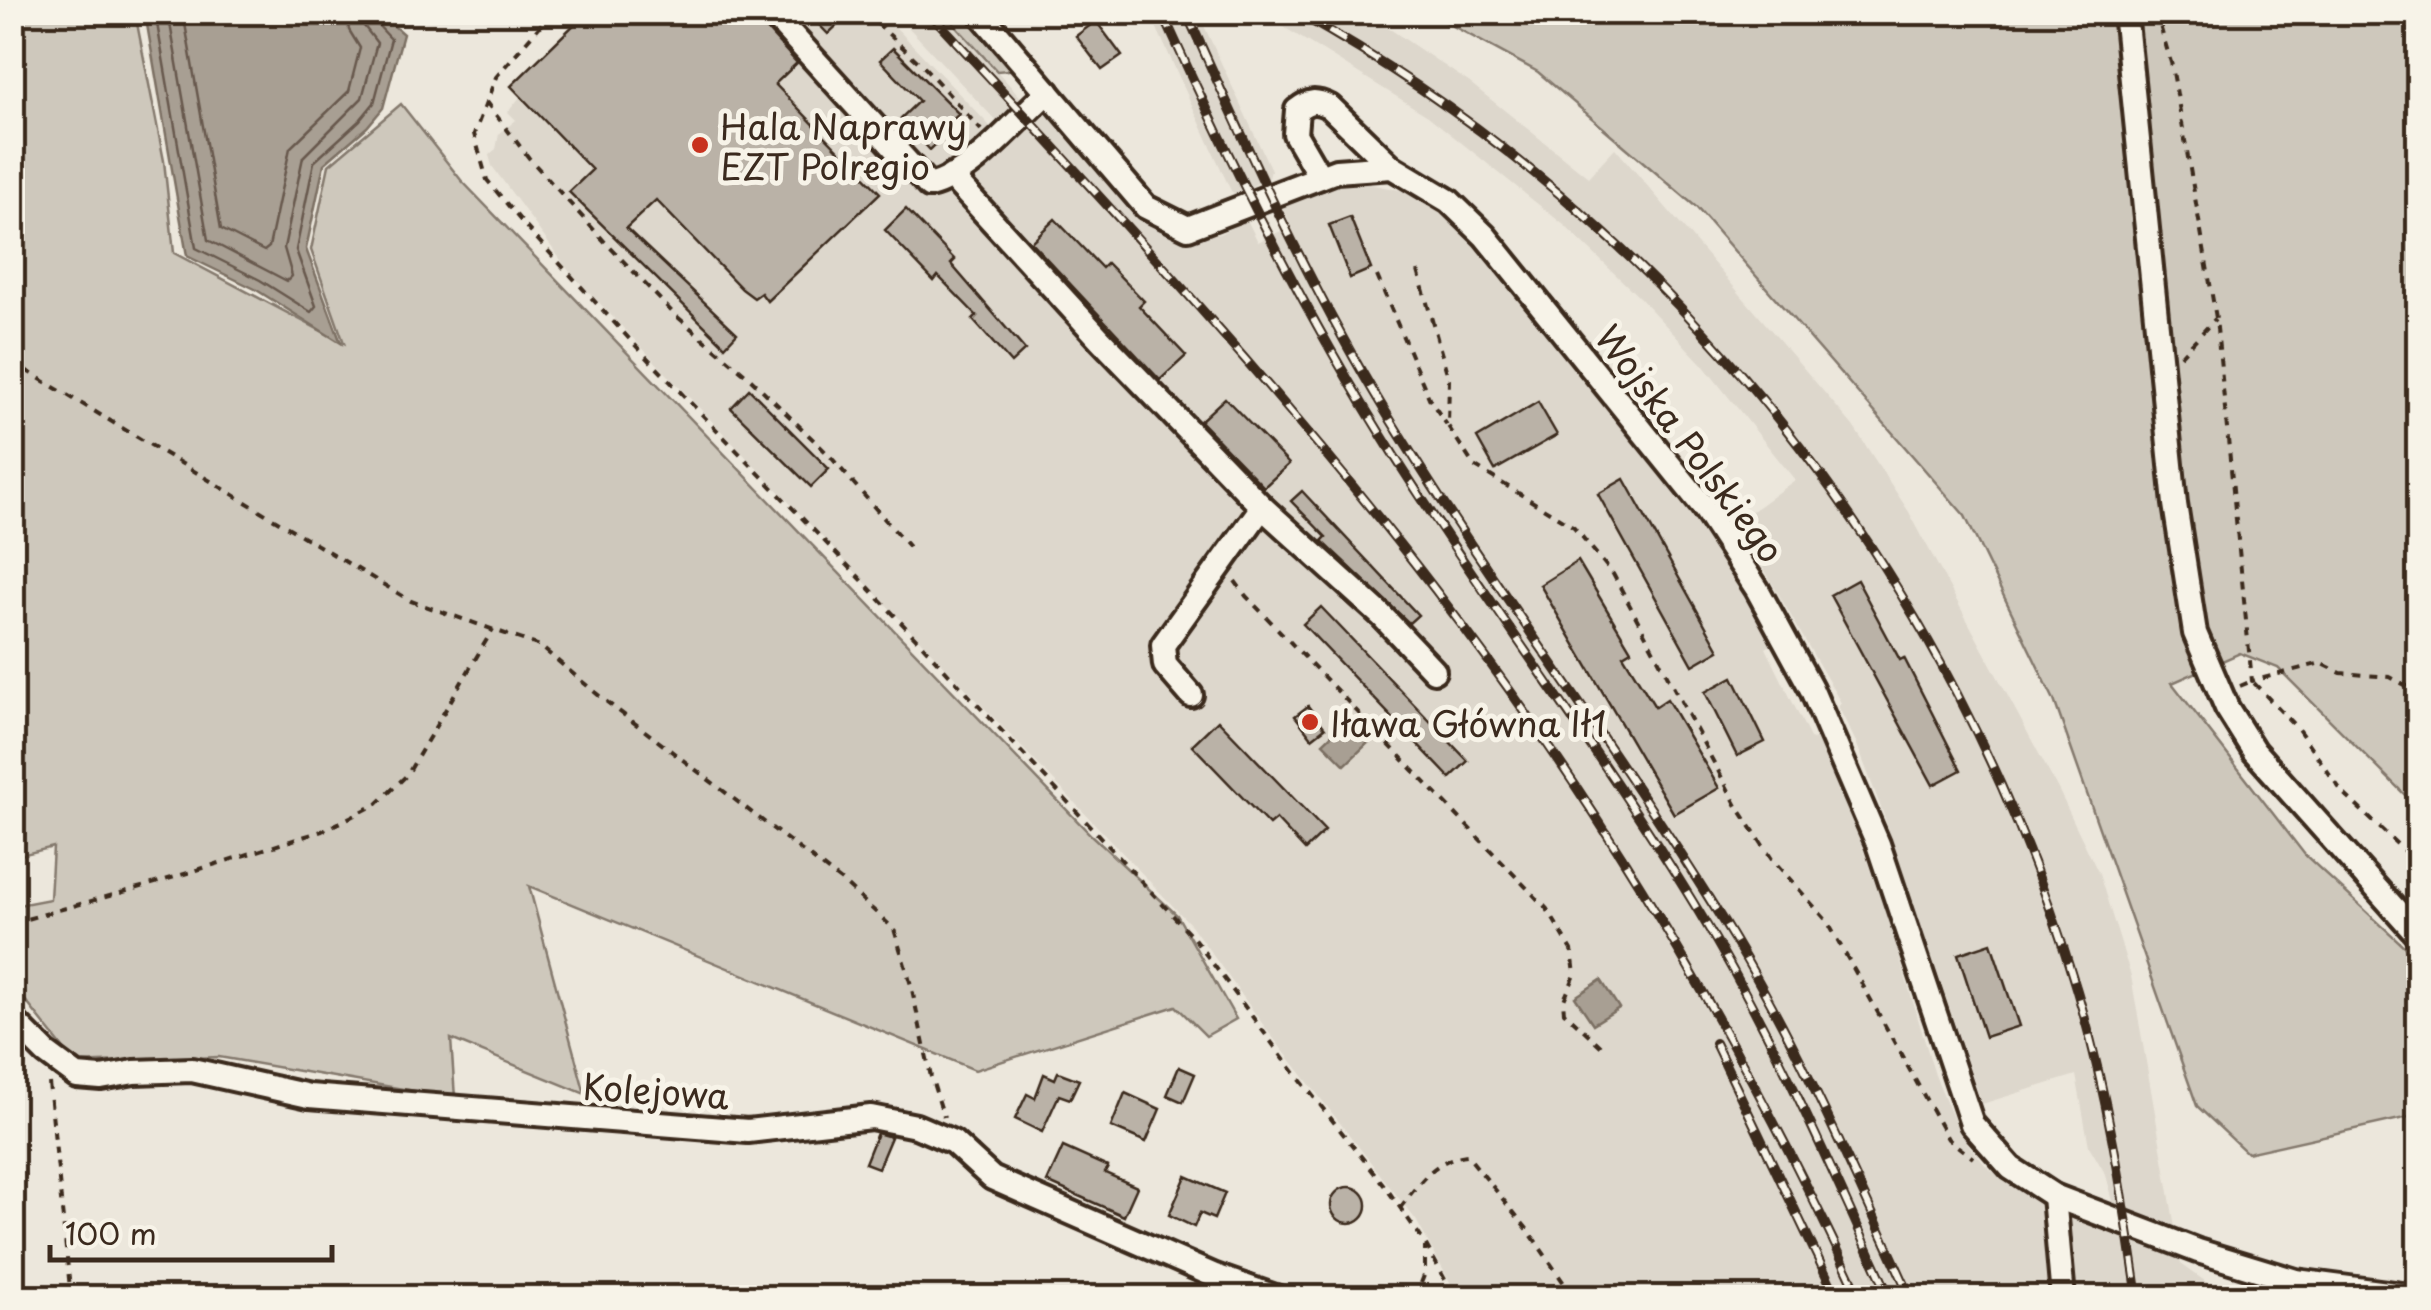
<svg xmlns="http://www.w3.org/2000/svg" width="2431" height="1310" viewBox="0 0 2431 1310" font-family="'Playpen Sans',sans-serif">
	<rect width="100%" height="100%" fill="#ece7dc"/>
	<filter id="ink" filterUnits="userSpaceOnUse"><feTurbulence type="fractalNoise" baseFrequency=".01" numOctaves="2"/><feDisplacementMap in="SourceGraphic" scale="20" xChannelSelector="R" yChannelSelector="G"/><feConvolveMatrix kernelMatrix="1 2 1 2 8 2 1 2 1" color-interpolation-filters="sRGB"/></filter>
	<g filter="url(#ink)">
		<g fill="#ddd7cc">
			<path d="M 587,13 L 882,13 L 1009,146 L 1050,109 L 1153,221 L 1185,236 L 1219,234 L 1247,220 L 1258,242 L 1291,226 L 1281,204 L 1340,186 L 1363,183 L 1400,190 L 1437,208 L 1488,258 L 1666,473 L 1751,602 L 1774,643 L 1766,648 L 1811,740 L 1821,737 L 1843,793 L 1888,919 L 1935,1075 L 1960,1134 L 1986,1166 L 2005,1181 L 2117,1229 L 2118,1234 L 2180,1255 L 2181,1264 L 2227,1297 L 2232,1297 L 1458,1297 L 1416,1220 L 1267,1030 L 1191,925 L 569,271 L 492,166 L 489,155 L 496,149 L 499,134 L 516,120 L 508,112 Z"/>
			<path d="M 895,13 L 944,13 L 1025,102 L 1000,125 Z"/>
			<path d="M 1150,13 L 1198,13 L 1271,170 L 1269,178 L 1235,194 L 1231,191 Z"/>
			<path d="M 1261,13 L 1366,13 L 1470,83 L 1588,177 L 1615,148 L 1853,426 L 1909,512 L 2059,791 L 2099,874 L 2131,976 L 2175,1227 L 2114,1205 L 2106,1175 L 2089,1146 L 2076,1075 L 1982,1104 L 1883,813 L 1856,742 L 1838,706 L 1841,703 L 1737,522 L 1795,480 L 1703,365 L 1639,297 L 1564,225 L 1428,116 Z"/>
		</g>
		<g fill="#cec8bc" stroke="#84796d" stroke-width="2.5">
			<path d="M 13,13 L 135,13 L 164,161 L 174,253 L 344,343 L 311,250 L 329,165 L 401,104 L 461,180 L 1091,835 L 1177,915 L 1236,1019 L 1206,1036 L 1176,1006 L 975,1070 L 529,886 L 585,1094 L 451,1039 L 455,1098 L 219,1057 L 75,1063 L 13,985 L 13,906 L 50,899 L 53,847 L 13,857 Z"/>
			<path d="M 944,13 L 969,13 L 1020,69 L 997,71 Z"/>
			<path d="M 1429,13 L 2418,13 L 2418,808 L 2278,668 L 2240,653 L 2172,683 L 2305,855 L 2418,959 L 2418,1115 L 2247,1153 L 2197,1106 L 2054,700 L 1965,516 L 1696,207 L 1538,72 Z"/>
		</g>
		<g fill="#a89f93" stroke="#7c7064" stroke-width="2.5">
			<path d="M 145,13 L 379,13 L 403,34 L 383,108 L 367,127 L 324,164 L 306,249 L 341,343 L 255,289 L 187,256 Z"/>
			<path d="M 1347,720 L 1368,743 L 1345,765 L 1323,743 Z"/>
			<path d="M 1601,980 L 1619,1008 L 1593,1024 L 1575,997 Z"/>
		</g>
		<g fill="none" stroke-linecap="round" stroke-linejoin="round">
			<g stroke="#67594d" stroke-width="2.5">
				<path d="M 155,12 L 196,248 L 260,280 L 311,312 L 316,306 L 296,250 L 314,162 L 360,120 L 374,103 L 391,39 L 375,22 L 374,12"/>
				<path d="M 168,12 L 208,240 L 287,281 L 292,276 L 284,248 L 303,157 L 362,98 L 377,43 L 364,26 L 361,12"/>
				<path d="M 183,12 L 221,229 L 264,251 L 269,247 L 290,148 L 349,91 L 360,48 L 349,30 L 346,12"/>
			</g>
		</g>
		<g fill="#bab2a7" stroke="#3b2a1e" stroke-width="2.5">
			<path d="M 587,12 L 756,12 L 760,22 L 797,63 L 775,84 L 880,193 L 767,301 L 761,293 L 754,298 L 742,289 L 656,200 L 626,228 L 737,333 L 725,346 L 569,192 L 592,170 L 511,86 Z"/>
			<path d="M 807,12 L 851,12 L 828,34 Z"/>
			<path d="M 1096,21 L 1122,56 L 1102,70 L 1076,36 Z"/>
			<path d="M 893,48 L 959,114 L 943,129 L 947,133 L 930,150 L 901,118 L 919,101 L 880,60 Z"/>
			<path d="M 906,209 L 955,260 L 951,264 L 1025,350 L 1011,363 L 973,320 L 977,316 L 938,276 L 934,281 L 885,230 Z"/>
			<path d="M 1350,217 L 1371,269 L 1350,278 L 1329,225 Z"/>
			<path d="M 1055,219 L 1102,268 L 1107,263 L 1144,301 L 1139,306 L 1186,356 L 1160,380 L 1031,242 Z"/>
			<path d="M 749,389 L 829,469 L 811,487 L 731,408 Z"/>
			<path d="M 1225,398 L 1289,464 L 1264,487 L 1200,421 Z"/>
			<path d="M 1538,402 L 1557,435 L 1495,470 L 1477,438 Z"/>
			<path d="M 1624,479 L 1719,650 L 1693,665 L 1598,494 Z"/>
			<path d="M 1302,491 L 1418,615 L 1409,623 L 1322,541 L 1326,537 L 1291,501 Z"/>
			<path d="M 1578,561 L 1631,650 L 1623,655 L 1655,707 L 1667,699 L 1719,788 L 1674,814 L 1540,585 Z"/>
			<path d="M 1857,580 L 1900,660 L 1904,658 L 1961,770 L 1933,785 L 1830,595 Z"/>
			<path d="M 1321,607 L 1468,761 L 1450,778 L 1303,624 Z"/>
			<path d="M 1733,677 L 1765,742 L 1737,756 L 1705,692 Z"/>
			<path d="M 1308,706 L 1325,728 L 1312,738 L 1295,716 Z"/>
			<path d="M 1218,720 L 1325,831 L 1305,850 L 1276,819 L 1269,825 L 1192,745 Z"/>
			<path d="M 1991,943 L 2019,1026 L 1985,1037 L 1958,954 Z"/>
			<path d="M 1179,1067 L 1195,1074 L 1183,1102 L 1167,1095 Z"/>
			<path d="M 1058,1072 L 1079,1080 L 1070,1099 L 1059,1095 L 1042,1132 L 1015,1119 L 1027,1094 L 1035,1098 L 1044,1074 L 1055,1079 Z"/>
			<path d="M 1125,1093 L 1160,1109 L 1146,1142 L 1111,1127 Z"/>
			<path d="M 877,1133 L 891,1137 L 878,1168 L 865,1163 Z"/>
			<path d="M 1063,1147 L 1108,1167 L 1105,1173 L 1137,1187 L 1124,1216 L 1047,1182 Z"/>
			<path d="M 1186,1176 L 1225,1193 L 1214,1219 L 1200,1213 L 1194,1227 L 1169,1215 Z"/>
			<circle cx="1349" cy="1205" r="18"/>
		</g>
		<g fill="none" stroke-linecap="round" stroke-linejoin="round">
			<g stroke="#3b2a1e" stroke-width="30">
				<g id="minor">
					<path d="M 771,12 L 929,186 C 971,176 1016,120 1048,92"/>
					<path d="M 979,12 L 1146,207 L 1188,228 L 1336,171 L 1392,167 L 1449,201 L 1485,236 L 1702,505 L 1757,589 L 1811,688 L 1878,844 L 1972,1124 L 2011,1168 L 2054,1196 L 2198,1251 L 2296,1281 L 2418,1297"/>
					<path d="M 2125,12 L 2175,504 L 2195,633 L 2227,708 L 2254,751 L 2418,935"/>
					<path d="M 951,176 L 1100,339 L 1262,507 L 1381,615 L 1434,671"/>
					<path d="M 1320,177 L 1295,134 L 1297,110 C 1309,100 1316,100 1330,107 L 1392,167"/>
					<path d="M 1191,695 L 1165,665 L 1163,645 L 1262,507"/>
					<path d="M 12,1019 L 46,1053 L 77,1076 L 101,1078 L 134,1072 L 192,1070 L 309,1096 L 748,1131 L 871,1117 L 916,1126 L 953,1142 L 992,1178 L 1215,1276 L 1278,1298"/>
					<path d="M 2054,1196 L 2063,1298"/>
				</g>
			</g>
			<g stroke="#3b2a1e" stroke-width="4" stroke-dasharray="8 8" stroke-linecap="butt">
				<path d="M 552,12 L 496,77 L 474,134 L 487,180 L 526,227 L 634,344 L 859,577 L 1193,937 L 1286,1062 L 1387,1189 L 1425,1243 L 1455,1298"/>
				<path d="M 865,12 L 926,69 L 981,130"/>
				<path d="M 950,12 L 961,23"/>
				<path d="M 2156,12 L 2172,66 L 2216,318 L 2252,681 L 2321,663 L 2341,673 L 2390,677 L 2418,692"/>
				<path d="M 486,102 L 529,158 L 605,242 L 674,314 L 750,378 L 829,455 L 909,547"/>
				<path d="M 1418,271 L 1449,380 L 1448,426 L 1474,466 L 1574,527 L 1613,574 L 1737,806 L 1772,859 L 1827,921 L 1948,1139 L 1973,1158"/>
				<path d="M 1377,276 L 1430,400 L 1447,425"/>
				<path d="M 2180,356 L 2215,319"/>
				<path d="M 12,362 L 411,601 L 540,646 L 603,699 L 844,883 L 894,929 L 911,985 L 931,1077 L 944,1117"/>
				<path d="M 1235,581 L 1246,596 L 1547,909 L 1572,950 L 1575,975 L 1563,1002 L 1564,1012 L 1604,1049"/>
				<path d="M 2418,682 L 2408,715 L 2418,796"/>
				<path d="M 2240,686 L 2252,681 L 2298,729 L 2343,793 L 2418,864"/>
				<path d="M 12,923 L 149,885 L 322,831 L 377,804 L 407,775 L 493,629"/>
				<path d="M 49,1083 L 71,1298"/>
				<path d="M 1400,1208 C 1420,1182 1434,1159 1467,1155 L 1528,1230 L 1574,1298"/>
				<path d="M 1415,1298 L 1425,1273 L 1425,1247"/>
			</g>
			<use href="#minor" stroke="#f7f3e8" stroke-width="22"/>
			<g stroke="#3b2a1e" stroke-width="10">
				<g id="rail">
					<path d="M 929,12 C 1103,200 1280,388 1436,591 C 1604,809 1745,1048 1860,1298"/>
					<path d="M 1162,12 C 1231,164 1304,313 1393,454 C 1491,609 1604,755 1699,912 C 1774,1035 1830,1167 1890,1298"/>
					<path d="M 1186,12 C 1244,141 1301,269 1373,391 C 1485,579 1621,752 1734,939 C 1803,1054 1855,1177 1911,1298"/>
					<path d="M 1296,12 C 1675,221 1954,577 2077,991 C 2107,1091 2123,1194 2138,1298"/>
					<path d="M 1715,1043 L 1837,1298"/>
				</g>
			</g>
			<use href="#rail" stroke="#f7f3e8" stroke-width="6" stroke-dasharray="19" stroke-linecap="butt"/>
		</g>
	</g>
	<g fill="#c8321e" stroke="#f7f3e8" stroke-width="4">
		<circle cx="700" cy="145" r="10"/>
		<circle cx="1310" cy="722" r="10"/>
	</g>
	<g text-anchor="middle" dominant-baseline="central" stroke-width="10" stroke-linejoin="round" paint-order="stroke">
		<g font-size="35" fill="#3b2a1e" stroke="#f7f3e8" text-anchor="start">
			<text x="720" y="125">Hala Naprawy<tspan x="720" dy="40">EZT Polregio</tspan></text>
			<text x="1330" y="722">Iława Główna Ił1</text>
		</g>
		<g font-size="35" fill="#3b2a1e" stroke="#f7f3e8">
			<text transform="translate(1691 443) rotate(53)">Wojska Polskiego</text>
			<text transform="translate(656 1090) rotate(4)">Kolejowa</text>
		</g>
	</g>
	<rect width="2431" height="1310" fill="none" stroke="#f7f3e8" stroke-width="50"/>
	<rect x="25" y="25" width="2381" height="1260" fill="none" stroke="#3b2a1e" stroke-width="4" filter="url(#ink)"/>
	<path d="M50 1245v15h282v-15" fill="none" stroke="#3b2a1e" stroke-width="5"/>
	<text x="65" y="1245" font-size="30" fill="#3b2a1e" stroke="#f7f3e8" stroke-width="8" paint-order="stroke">100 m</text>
</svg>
